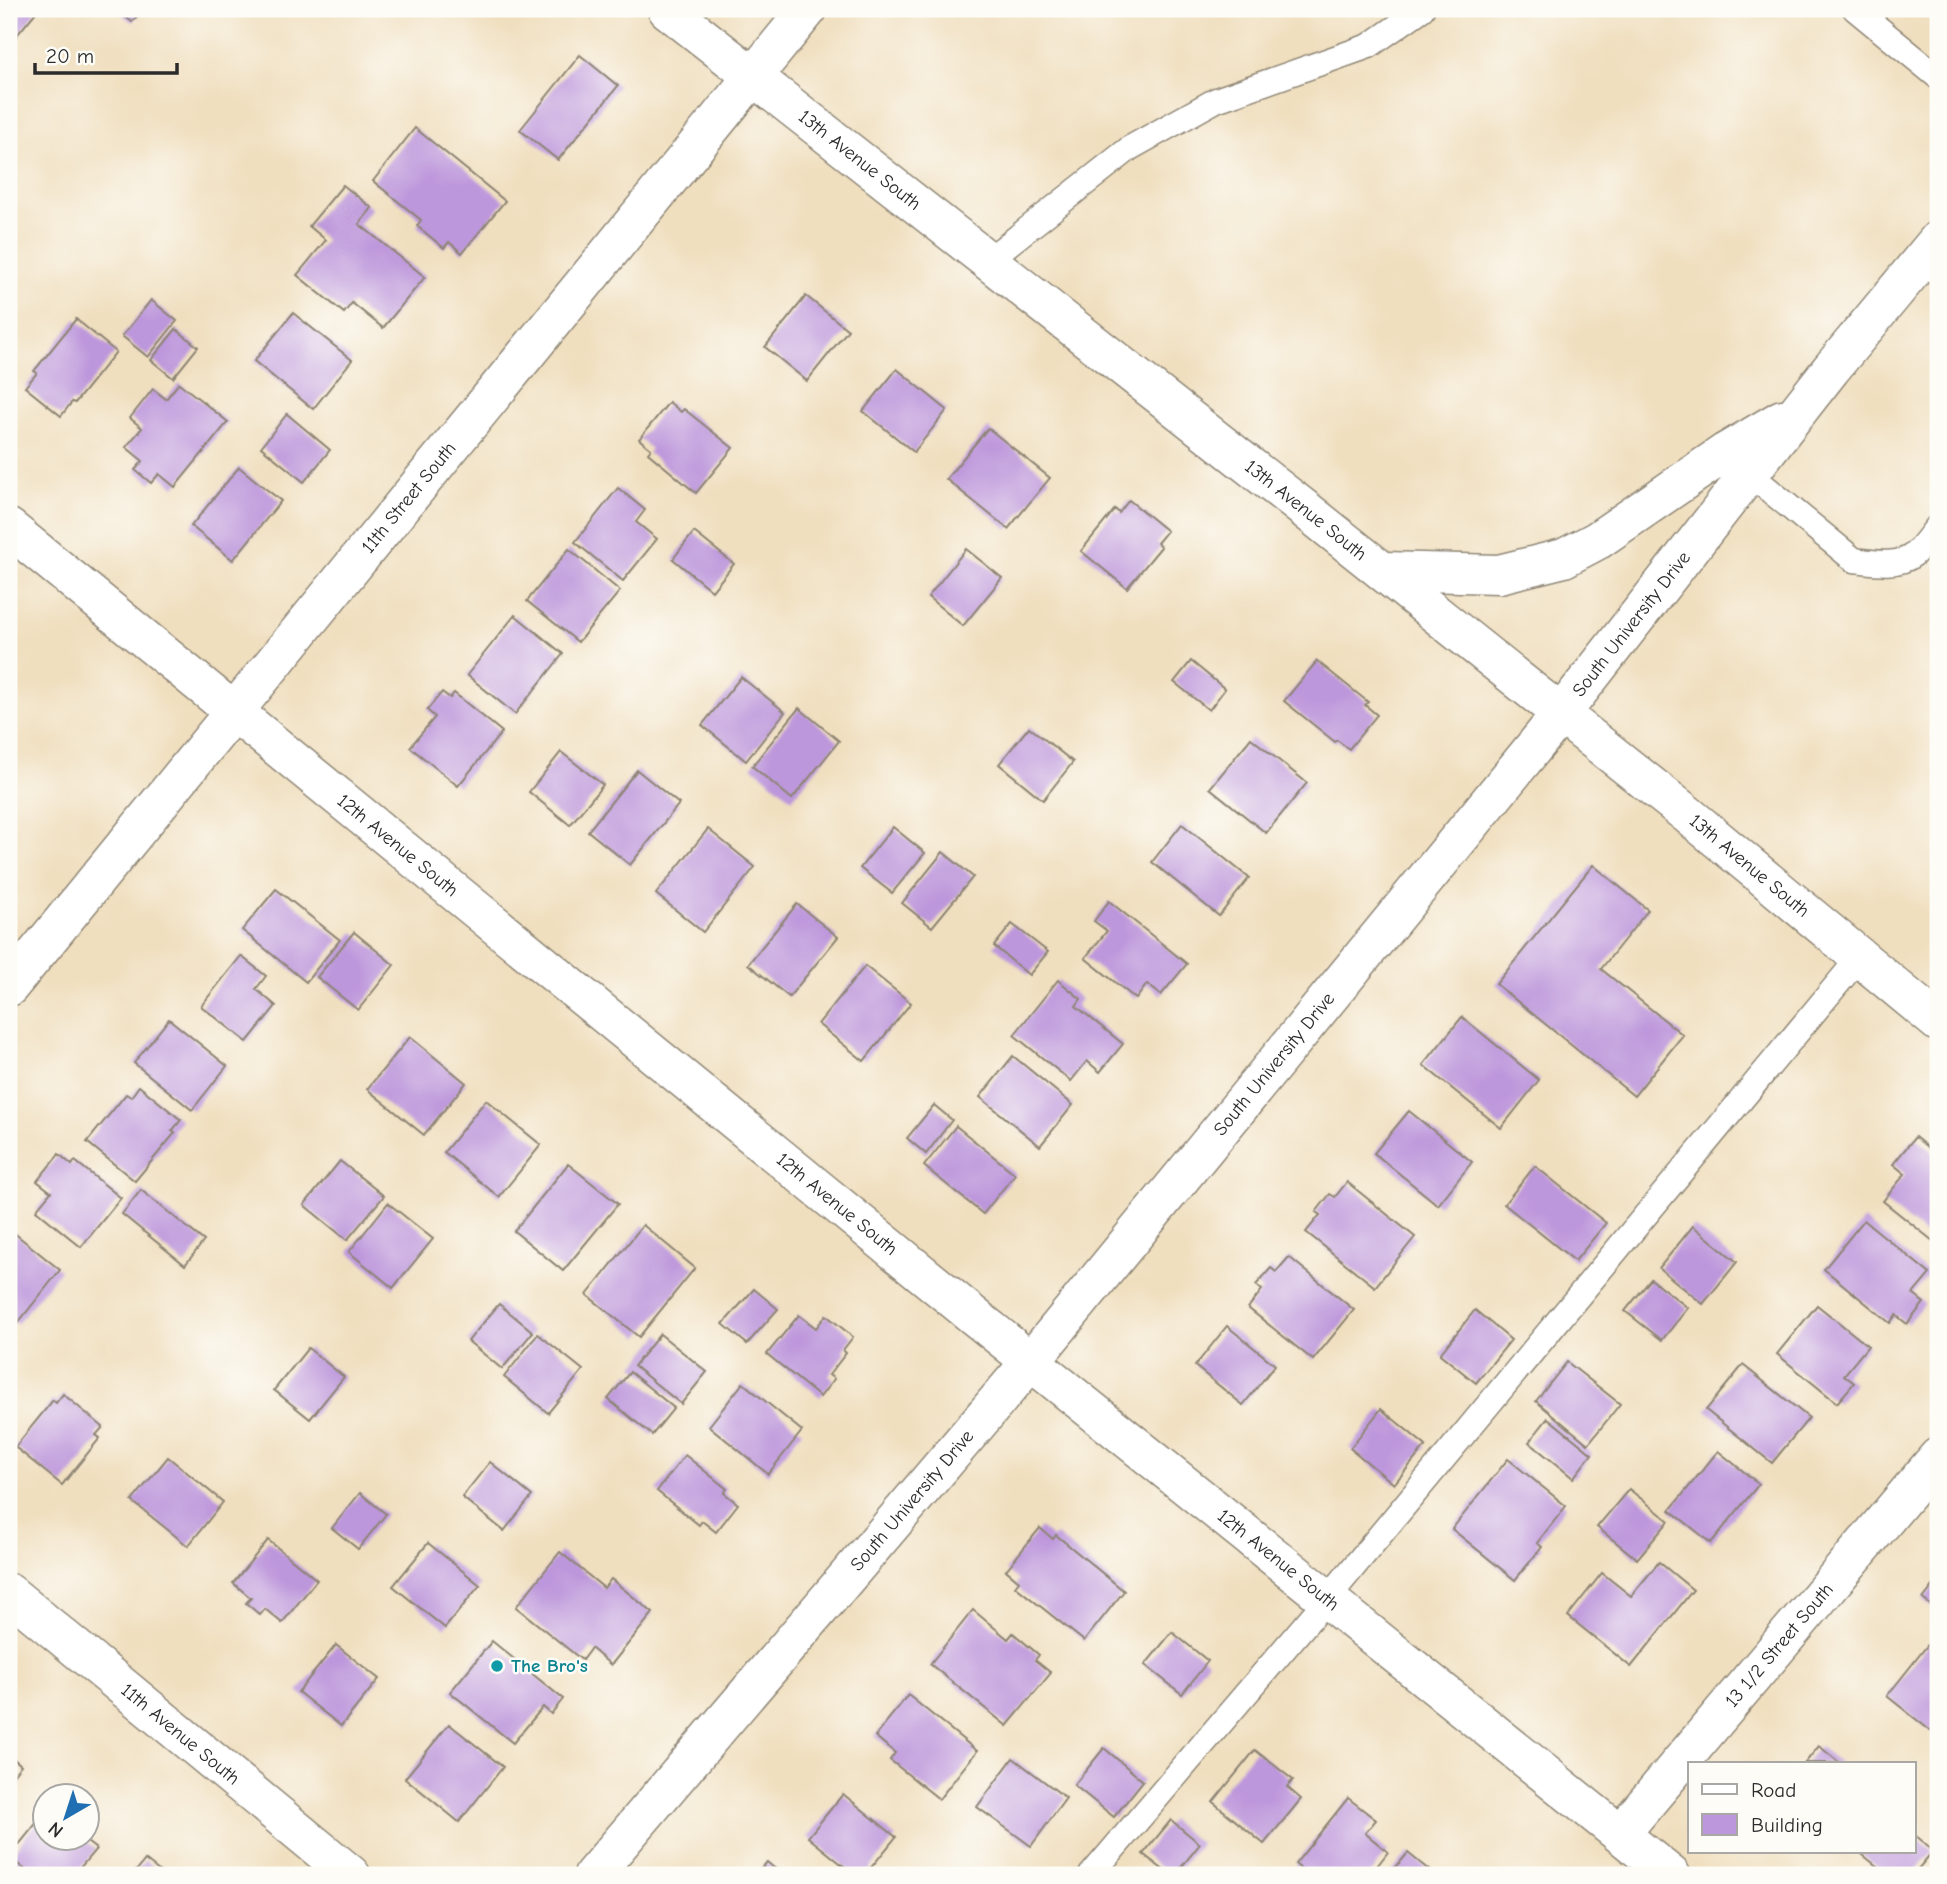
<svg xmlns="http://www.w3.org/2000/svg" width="1947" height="1884" viewBox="0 0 1947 1884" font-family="'Comic Neue',sans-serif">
	<rect width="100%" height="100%" fill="#fdfcf7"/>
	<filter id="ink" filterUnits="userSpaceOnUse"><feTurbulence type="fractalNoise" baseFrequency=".0143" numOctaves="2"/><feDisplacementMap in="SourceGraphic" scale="14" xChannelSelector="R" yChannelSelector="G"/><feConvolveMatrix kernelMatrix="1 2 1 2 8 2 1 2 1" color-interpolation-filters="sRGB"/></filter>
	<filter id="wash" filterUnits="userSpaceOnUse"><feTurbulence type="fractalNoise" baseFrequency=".00686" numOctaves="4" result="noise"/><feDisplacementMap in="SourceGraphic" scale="28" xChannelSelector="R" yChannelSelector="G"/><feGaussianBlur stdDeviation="1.57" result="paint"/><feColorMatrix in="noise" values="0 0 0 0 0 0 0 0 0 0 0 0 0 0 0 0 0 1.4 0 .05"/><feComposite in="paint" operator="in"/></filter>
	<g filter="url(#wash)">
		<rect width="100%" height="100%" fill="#f0dfbf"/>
		<g id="blocks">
			<g fill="#bd97db">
				<path d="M 9,9 L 33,9 L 36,12 L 9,45 Z"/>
				<path d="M 116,9 L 143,9 L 132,22 Z"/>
				<path d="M 580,55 L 618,86 L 558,160 L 520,130 Z"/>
				<path d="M 415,128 L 505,201 L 462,253 L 449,242 L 444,248 L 417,226 L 421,220 L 373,181 Z"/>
				<path d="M 343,185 L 372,208 L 359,224 L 425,277 L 383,328 L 352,303 L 344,313 L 297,275 L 326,240 L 309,226 Z"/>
				<path d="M 806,296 L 848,330 L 807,381 L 765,347 Z"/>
				<path d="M 151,300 L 177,321 L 148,357 L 122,336 Z"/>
				<path d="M 293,313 L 352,360 L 313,409 L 254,361 Z"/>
				<path d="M 76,319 L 116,352 L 75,403 L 72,402 L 61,416 L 25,387 L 37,373 L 34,371 Z"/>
				<path d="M 176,329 L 198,347 L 173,378 L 151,360 Z"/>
				<path d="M 897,369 L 947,410 L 914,452 L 863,411 Z"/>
				<path d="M 179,383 L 228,422 L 175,487 L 159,474 L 151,483 L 135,470 L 143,461 L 126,447 L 142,428 L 130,418 L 153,389 L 166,399 Z"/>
				<path d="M 669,402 L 681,412 L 684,409 L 733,448 L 696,493 L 648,453 L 651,449 L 639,439 Z"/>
				<path d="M 287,414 L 330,450 L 304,482 L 261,447 Z"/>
				<path d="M 988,428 L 1050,478 L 1008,529 L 946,479 Z"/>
				<path d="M 239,467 L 281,501 L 233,560 L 191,526 Z"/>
				<path d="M 618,488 L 645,510 L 636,522 L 657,539 L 623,581 L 575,542 Z"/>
				<path d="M 1129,500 L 1167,531 L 1157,543 L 1161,547 L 1127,588 L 1081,551 L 1115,509 L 1119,513 Z"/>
				<path d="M 694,532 L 734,564 L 712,591 L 673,559 Z"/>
				<path d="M 569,549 L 620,591 L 578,642 L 527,601 Z"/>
				<path d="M 966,549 L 1002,578 L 963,626 L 928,597 Z"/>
				<path d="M 515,615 L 563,654 L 515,714 L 467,675 Z"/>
				<path d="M 1191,661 L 1225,689 L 1209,710 L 1174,682 Z"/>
				<path d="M 1317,661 L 1368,702 L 1365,705 L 1377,715 L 1349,749 L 1337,740 L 1335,742 L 1284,701 Z"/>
				<path d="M 741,677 L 785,712 L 746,761 L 702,725 Z"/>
				<path d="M 442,692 L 450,698 L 454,693 L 502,732 L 458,786 L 410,747 L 435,717 L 427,710 Z"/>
				<path d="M 799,708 L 839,741 L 792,799 L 752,766 Z"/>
				<path d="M 1029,727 L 1073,762 L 1043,800 L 999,764 Z"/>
				<path d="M 1251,738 L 1307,783 L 1266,833 L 1210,788 Z"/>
				<path d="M 561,752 L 603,785 L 570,825 L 529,792 Z"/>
				<path d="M 637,770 L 679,804 L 630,865 L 588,831 Z"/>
				<path d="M 1182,824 L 1249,878 L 1219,916 L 1152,862 Z"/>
				<path d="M 893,827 L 925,853 L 892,893 L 860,868 Z"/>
				<path d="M 708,829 L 755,867 L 703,932 L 656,894 Z"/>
				<path d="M 943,852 L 973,877 L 932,927 L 902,903 Z"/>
				<path d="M 1593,865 L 1648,910 L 1601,969 L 1683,1035 L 1634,1096 L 1496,984 Z"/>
				<path d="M 276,889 L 340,940 L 306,982 L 242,930 Z"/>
				<path d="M 1109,901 L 1187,964 L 1161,995 L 1147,984 L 1136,999 L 1085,958 L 1107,931 L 1094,921 Z"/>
				<path d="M 797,904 L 838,937 L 789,997 L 748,964 Z"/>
				<path d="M 1012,924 L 1048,952 L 1029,975 L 994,946 Z"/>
				<path d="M 354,932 L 394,965 L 358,1010 L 317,977 Z"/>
				<path d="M 241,956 L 266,976 L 256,989 L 276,1006 L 247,1042 L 201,1006 Z"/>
				<path d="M 865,966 L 911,1003 L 864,1061 L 818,1024 Z"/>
				<path d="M 1058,980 L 1081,999 L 1076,1006 L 1123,1044 L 1100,1072 L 1087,1061 L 1071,1081 L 1014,1035 Z"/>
				<path d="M 1462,1017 L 1539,1080 L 1501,1128 L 1423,1065 Z"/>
				<path d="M 169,1019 L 227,1066 L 192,1110 L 134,1063 Z"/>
				<path d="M 410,1037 L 466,1083 L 424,1135 L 367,1089 Z"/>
				<path d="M 1013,1056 L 1073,1105 L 1040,1146 L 980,1097 Z"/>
				<path d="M 139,1086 L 181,1120 L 172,1131 L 175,1133 L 135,1181 L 87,1142 L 126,1094 L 131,1097 Z"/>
				<path d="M 486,1100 L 541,1145 L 499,1197 L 444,1152 Z"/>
				<path d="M 934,1105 L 952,1120 L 926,1154 L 907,1138 Z"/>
				<path d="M 1409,1111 L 1472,1162 L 1438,1205 L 1374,1153 Z"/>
				<path d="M 956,1126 L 1015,1174 L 983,1214 L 924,1166 Z"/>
				<path d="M 1915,1137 L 1938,1156 L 1938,1245 L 1883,1201 L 1905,1174 L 1893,1164 Z"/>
				<path d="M 59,1154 L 72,1165 L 75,1161 L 121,1198 L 81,1247 L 36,1210 L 51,1192 L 37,1181 Z"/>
				<path d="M 340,1161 L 384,1196 L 347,1240 L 304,1205 Z"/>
				<path d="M 568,1164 L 618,1204 L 563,1271 L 514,1231 Z"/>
				<path d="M 1535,1166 L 1606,1223 L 1575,1261 L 1504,1204 Z"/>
				<path d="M 1347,1182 L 1415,1237 L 1375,1287 L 1306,1232 L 1320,1215 L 1316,1212 L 1330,1194 L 1335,1197 Z"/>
				<path d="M 141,1190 L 204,1241 L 185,1265 L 122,1214 Z"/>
				<path d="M 388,1203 L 433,1239 L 393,1288 L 349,1252 Z"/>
				<path d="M 1864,1220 L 1930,1274 L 1913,1294 L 1924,1303 L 1907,1324 L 1896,1315 L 1890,1323 L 1824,1269 Z"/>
				<path d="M 643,1225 L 695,1268 L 639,1337 L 587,1295 Z"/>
				<path d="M 1693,1226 L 1737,1262 L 1703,1304 L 1659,1268 Z"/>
				<path d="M 13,1232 L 60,1270 L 17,1324 L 9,1318 L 9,1236 Z"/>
				<path d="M 1289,1257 L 1354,1310 L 1313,1360 L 1248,1308 L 1262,1290 L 1256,1285 L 1271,1268 L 1276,1272 Z"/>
				<path d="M 1651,1279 L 1688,1308 L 1662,1340 L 1625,1311 Z"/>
				<path d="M 754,1289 L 778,1309 L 747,1344 L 723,1324 Z"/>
				<path d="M 499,1304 L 533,1332 L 502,1369 L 468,1341 Z"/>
				<path d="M 1817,1305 L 1868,1346 L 1844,1375 L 1854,1383 L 1837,1403 L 1777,1354 Z"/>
				<path d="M 1475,1310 L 1511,1340 L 1476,1383 L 1440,1354 Z"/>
				<path d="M 799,1315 L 816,1328 L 826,1315 L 853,1337 L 843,1350 L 846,1353 L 829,1375 L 834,1379 L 820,1397 L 767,1354 Z"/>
				<path d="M 1227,1326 L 1275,1365 L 1243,1405 L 1195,1366 Z"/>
				<path d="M 538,1334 L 583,1370 L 548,1413 L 504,1377 Z"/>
				<path d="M 660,1334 L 707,1372 L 681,1404 L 634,1366 Z"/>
				<path d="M 308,1348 L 344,1377 L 310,1419 L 274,1390 Z"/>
				<path d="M 1567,1362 L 1620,1404 L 1588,1444 L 1536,1401 Z"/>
				<path d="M 1743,1365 L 1809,1418 L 1772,1463 L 1706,1410 Z"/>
				<path d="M 630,1372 L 674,1408 L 652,1435 L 608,1399 Z"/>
				<path d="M 743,1383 L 802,1431 L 768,1474 L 709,1426 Z"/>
				<path d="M 63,1394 L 103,1427 L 96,1435 L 100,1438 L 62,1485 L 15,1447 L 53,1400 L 56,1403 Z"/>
				<path d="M 1381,1409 L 1426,1446 L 1394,1484 L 1350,1448 Z"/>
				<path d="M 1548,1418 L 1592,1454 L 1573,1478 L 1529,1442 Z"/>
				<path d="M 1718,1451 L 1759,1484 L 1711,1543 L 1670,1510 Z"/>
				<path d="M 685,1455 L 727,1489 L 724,1493 L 738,1504 L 716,1532 L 702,1521 L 699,1525 L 657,1491 Z"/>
				<path d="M 168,1457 L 223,1502 L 188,1546 L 132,1501 Z"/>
				<path d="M 1508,1459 L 1566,1506 L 1537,1543 L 1542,1547 L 1515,1580 L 1452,1529 Z"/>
				<path d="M 490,1462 L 532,1496 L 504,1531 L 462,1497 Z"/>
				<path d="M 1629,1489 L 1669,1521 L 1637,1559 L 1597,1527 Z"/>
				<path d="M 360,1493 L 386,1514 L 358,1549 L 332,1528 Z"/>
				<path d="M 1040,1528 L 1053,1539 L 1056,1535 L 1124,1591 L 1084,1641 L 1015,1586 L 1019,1581 L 1006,1570 Z"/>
				<path d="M 268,1540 L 317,1580 L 282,1623 L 265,1609 L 260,1615 L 246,1603 L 251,1598 L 233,1583 Z"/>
				<path d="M 428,1543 L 480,1585 L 445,1628 L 393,1586 Z"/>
				<path d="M 560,1552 L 604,1588 L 611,1579 L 653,1613 L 611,1665 L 591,1648 L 582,1660 L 516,1607 Z"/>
				<path d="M 1659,1562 L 1693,1590 L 1631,1667 L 1568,1616 L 1602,1573 L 1631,1596 Z"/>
				<path d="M 1938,1580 L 1938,1611 L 1923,1599 Z"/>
				<path d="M 973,1610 L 1008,1639 L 1013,1633 L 1039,1655 L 1035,1660 L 1051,1673 L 1007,1726 L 930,1664 Z"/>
				<path d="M 1172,1632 L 1208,1661 L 1182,1694 L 1145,1665 Z"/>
				<path d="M 1934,1637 L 1938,1640 L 1938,1724 L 1932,1732 L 1887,1696 Z"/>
				<path d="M 492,1641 L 563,1699 L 551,1714 L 543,1707 L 513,1743 L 450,1692 Z"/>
				<path d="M 336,1645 L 379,1679 L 341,1726 L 298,1692 Z"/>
				<path d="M 908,1695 L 977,1751 L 939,1799 L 890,1760 L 895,1753 L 875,1736 Z"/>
				<path d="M 449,1724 L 503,1767 L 459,1822 L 405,1778 Z"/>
				<path d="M 1819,1746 L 1840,1763 L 1805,1763 Z"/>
				<path d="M 1104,1748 L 1143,1781 L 1114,1817 L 1074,1785 Z"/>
				<path d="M 1255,1750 L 1293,1780 L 1287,1787 L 1301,1799 L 1264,1844 L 1213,1802 Z"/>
				<path d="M 9,1755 L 21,1765 L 9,1780 Z"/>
				<path d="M 1013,1758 L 1066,1798 L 1031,1846 L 977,1807 Z"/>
				<path d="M 843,1794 L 896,1837 L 865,1875 L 855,1875 L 808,1837 Z"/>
				<path d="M 1348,1798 L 1376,1820 L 1365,1833 L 1388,1852 L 1370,1875 L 1309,1875 L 1295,1864 Z"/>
				<path d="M 46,1811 L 46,1839 L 83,1839 L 96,1849 L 74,1875 L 32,1875 L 9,1857 Z"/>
				<path d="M 1171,1820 L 1200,1844 L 1175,1875 L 1170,1875 L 1143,1854 Z"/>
				<path d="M 1914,1835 L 1933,1851 L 1913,1875 L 1888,1875 L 1858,1851 L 1914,1851 Z"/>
				<path d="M 1408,1853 L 1435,1875 L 1389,1875 Z"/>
				<path d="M 145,1860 L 164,1875 L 133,1875 Z"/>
				<path d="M 767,1862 L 780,1873 L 782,1870 L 789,1875 L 756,1875 Z"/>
			</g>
		</g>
	</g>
	<g filter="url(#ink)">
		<use href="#blocks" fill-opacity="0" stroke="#8e8575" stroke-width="2"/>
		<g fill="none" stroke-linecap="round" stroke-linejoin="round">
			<g stroke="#8e8575" stroke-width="27">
				<g id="lane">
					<path d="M 1855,9 L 1938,77"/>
					<path d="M 987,261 L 1130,148 L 1216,100 L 1369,46 L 1422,9"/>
					<path d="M 1740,466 L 1854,560 C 1871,562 1899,567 1913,555 C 1923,547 1930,535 1938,526"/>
					<path d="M 1091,1875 L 1327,1599 L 1859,958"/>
				</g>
			</g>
			<g stroke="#8e8575" stroke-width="41">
				<g id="street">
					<path id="s1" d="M 9,528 L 974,1316 L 1671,1875"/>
					<path id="s2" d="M 9,987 L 808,9"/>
					<path id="s3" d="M 9,1593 L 351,1875"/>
					<path id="s4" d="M 1620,1834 L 1938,1457"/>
				</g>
			</g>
			<g stroke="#8e8575" stroke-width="41">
				<g id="secondary">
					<path id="s5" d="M 1561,714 L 1687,814 L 1938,1022"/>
				</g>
			</g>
			<g stroke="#8e8575" stroke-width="41">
				<g id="primary">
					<path id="s6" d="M 667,9 L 1307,511 L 1561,714"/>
					<path d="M 1383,571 L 1499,574 L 1564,558 L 1598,540 L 1726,452 L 1782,419"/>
					<path id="s7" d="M 593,1875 L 1031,1361 L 1561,714 L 1831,369 L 1938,240"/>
				</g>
			</g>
			<use href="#lane" stroke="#fff" stroke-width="24"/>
			<use href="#street" stroke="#fff" stroke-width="38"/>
			<use href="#secondary" stroke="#fff" stroke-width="38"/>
			<use href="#primary" stroke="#fff" stroke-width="38"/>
		</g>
	</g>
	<circle fill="#0f9aa8" stroke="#fdfcf7" stroke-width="2.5" cx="497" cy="1666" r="7"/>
	<g text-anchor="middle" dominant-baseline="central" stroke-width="5" stroke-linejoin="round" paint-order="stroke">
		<g font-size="19" fill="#2b2b2b" stroke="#fdfcf7">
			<text stroke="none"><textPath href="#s6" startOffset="245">13th Avenue South</textPath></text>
			<text stroke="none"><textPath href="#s2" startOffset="632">11th Street South</textPath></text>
			<text stroke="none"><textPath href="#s6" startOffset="812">13th Avenue South</textPath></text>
			<text stroke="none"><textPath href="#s7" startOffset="1626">South University Drive</textPath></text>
			<text stroke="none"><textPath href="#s1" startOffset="502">12th Avenue South</textPath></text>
			<text stroke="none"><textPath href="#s5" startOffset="242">13th Avenue South</textPath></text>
			<text stroke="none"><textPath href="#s7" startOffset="1059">South University Drive</textPath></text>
			<text stroke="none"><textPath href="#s1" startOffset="1069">12th Avenue South</textPath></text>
			<text stroke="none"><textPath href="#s7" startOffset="492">South University Drive</textPath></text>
			<text stroke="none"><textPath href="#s1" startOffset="1636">12th Avenue South</textPath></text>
			<text stroke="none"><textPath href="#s4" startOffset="247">13 1/2 Street South</textPath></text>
			<text stroke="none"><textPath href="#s3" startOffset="222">11th Avenue South</textPath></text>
		</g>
		<g font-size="19" font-weight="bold" fill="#0d838f" stroke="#fdfcf7" text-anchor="start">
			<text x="511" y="1666">The Bro's</text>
		</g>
	</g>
	<rect width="1947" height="1884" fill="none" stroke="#fdfcf7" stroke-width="35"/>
	<rect x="1688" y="1762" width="228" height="91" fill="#fdfcf7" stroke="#a9a8a5" stroke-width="2"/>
	<rect x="1702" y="1784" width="35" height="10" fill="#ffffff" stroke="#a9a8a5" stroke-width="2"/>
	<text x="1751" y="1797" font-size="21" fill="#2b2b2b">Road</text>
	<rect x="1702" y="1814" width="35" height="21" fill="#bd97db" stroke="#a9a8a5" stroke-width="2"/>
	<text x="1751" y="1832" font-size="21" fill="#2b2b2b">Building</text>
	<g transform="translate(66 1817) rotate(219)"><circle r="33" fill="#fdfcf7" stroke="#a9a8a5" stroke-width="2"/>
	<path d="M0-5L12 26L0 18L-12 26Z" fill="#1f6fb2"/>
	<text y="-10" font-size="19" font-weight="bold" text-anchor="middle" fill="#2b2b2b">N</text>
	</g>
	<path d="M35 63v10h142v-10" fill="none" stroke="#2b2b2b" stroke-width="3.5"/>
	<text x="46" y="63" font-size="21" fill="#2b2b2b" stroke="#fdfcf7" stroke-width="5" paint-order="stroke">20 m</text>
</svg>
